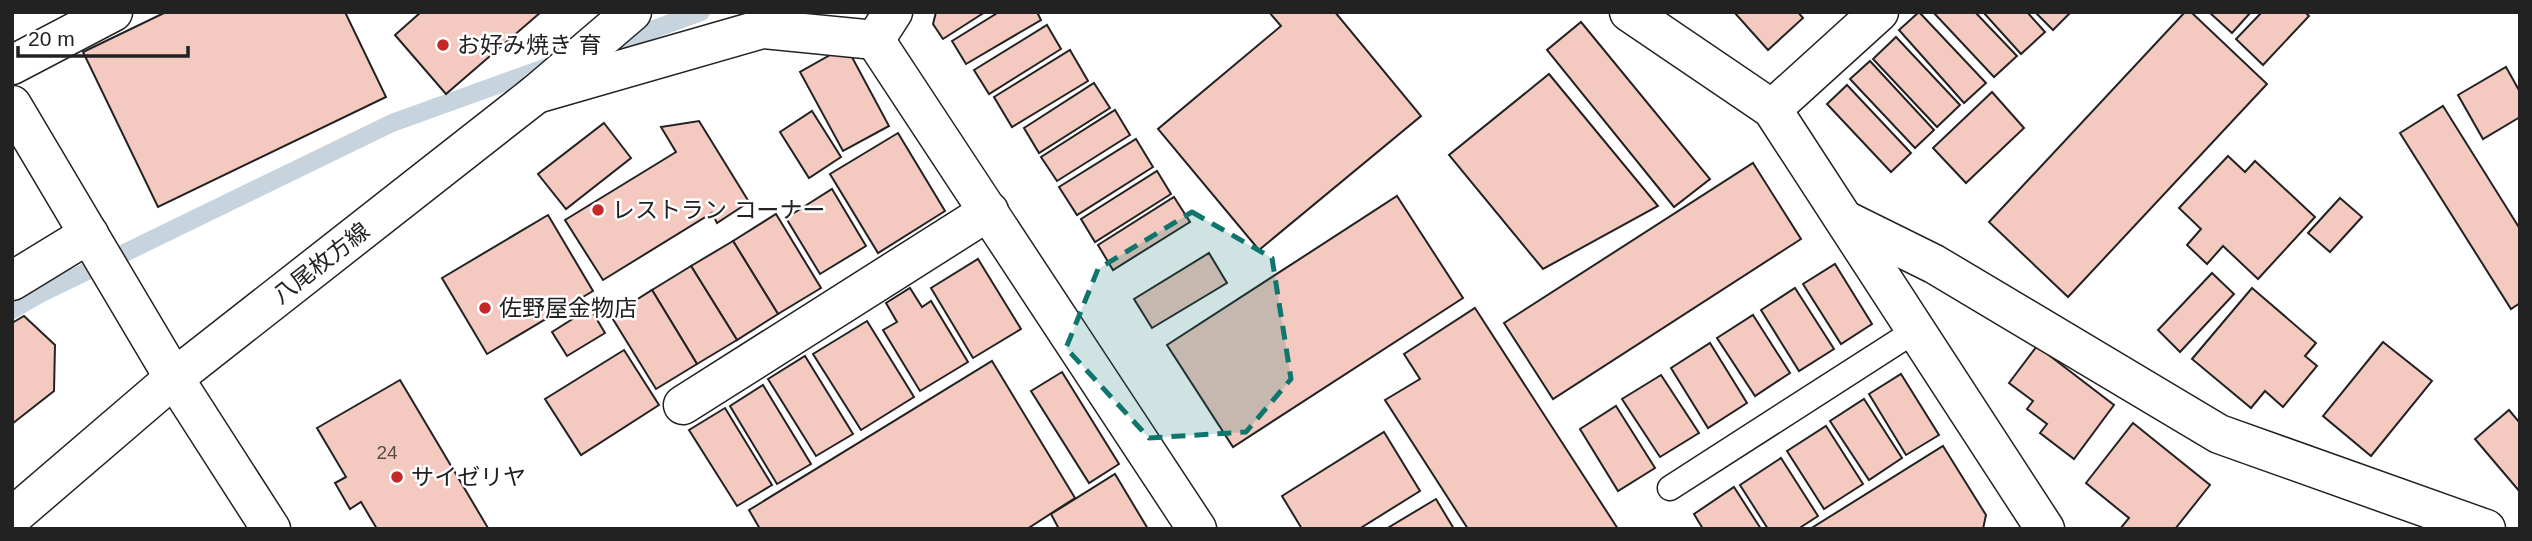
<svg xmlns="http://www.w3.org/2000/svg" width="2532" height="541" viewBox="0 0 2532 541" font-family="Helvetica,'Noto Sans JP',sans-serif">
	<rect width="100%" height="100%" fill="#fff"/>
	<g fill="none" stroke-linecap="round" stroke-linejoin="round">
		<g stroke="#c7d3dd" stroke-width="18">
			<path d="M 613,44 L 701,12"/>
			<path d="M 12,310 L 38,295 L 392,123 L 550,66"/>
		</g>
	</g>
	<g fill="#f3c9c0" stroke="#222" stroke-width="2">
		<path d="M 166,12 L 345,12 L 386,97 L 158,207 L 83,52 Z"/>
		<path d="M 421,12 L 541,12 L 446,94 L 395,35 Z"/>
		<path d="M 936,12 L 985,12 L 943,39 L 933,24 Z"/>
		<path d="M 999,12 L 1037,12 L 1041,20 L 966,64 L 952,41 Z"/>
		<path d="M 1269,12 L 1335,12 L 1421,116 L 1259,250 L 1158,129 L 1281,26 Z"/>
		<path d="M 1734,12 L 1798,12 L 1803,18 L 1768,50 Z"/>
		<path d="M 1919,12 L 1986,83 L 1964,103 L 1899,30 Z"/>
		<path d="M 1933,12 L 1975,12 L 2017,56 L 1994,77 Z"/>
		<path d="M 1983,12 L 2027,12 L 2045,32 L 2021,54 Z"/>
		<path d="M 2035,12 L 2071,12 L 2053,30 Z"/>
		<path d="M 2185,12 L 2191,12 L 2267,84 L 2068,297 L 1989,222 Z"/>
		<path d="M 2209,12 L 2251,12 L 2232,33 Z"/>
		<path d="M 2262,12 L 2305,12 L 2309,16 L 2263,65 L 2236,39 Z"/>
		<path d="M 1581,22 L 1710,179 L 1674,207 L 1547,50 Z"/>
		<path d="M 1047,25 L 1061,49 L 989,94 L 974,70 Z"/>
		<path d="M 1896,37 L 1960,105 L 1937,127 L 1873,59 Z"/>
		<path d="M 846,46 L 889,126 L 843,151 L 800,72 Z"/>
		<path d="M 1070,50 L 1088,81 L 1012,127 L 994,97 Z"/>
		<path d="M 1870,61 L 1934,130 L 1915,148 L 1850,79 Z"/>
		<path d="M 2506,67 L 2520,92 L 2520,117 L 2483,139 L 2458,95 Z"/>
		<path d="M 1549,74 L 1658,206 L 1543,269 L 1449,155 Z"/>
		<path d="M 1094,83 L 1110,108 L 1039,153 L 1024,128 Z"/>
		<path d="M 1847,85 L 1911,153 L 1891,172 L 1827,104 Z"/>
		<path d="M 1992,92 L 2024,128 L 1966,183 L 1933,148 Z"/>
		<path d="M 2443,106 L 2520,229 L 2520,303 L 2511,309 L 2400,133 Z"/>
		<path d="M 1115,110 L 1130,135 L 1057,181 L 1041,157 Z"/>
		<path d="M 812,111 L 841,157 L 809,178 L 780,132 Z"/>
		<path d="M 699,121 L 749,202 L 717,223 L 712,213 L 603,280 L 565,220 L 676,152 L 661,127 Z"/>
		<path d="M 604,123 L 631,158 L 566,209 L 538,174 Z"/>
		<path d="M 898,133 L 945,211 L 878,253 L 830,174 Z"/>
		<path d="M 1136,139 L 1153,167 L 1077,215 L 1059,187 Z"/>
		<path d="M 2228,156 L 2245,172 L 2255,161 L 2315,217 L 2258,279 L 2223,246 L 2207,264 L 2187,245 L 2201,229 L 2179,208 Z"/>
		<path d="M 1753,163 L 1801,239 L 1553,399 L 1504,323 Z"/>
		<path d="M 1157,171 L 1171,194 L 1095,242 L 1081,219 Z"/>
		<path d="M 832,189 L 866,246 L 820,274 L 786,218 Z"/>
		<path d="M 1397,196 L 1463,298 L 1233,447 L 1167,345 Z"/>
		<path d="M 1174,197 L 1190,222 L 1113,270 L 1098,245 Z"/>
		<path d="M 2340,198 L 2362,217 L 2330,252 L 2308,233 Z"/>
		<path d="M 776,214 L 821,288 L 778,314 L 733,241 Z"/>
		<path d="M 548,215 L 593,291 L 487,354 L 442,278 Z"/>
		<path d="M 733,241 L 778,314 L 737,340 L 691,266 Z"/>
		<path d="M 1209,253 L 1227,283 L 1152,328 L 1134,299 Z"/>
		<path d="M 978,259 L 1021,329 L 973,358 L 931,288 Z"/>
		<path d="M 1835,264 L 1872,324 L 1841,344 L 1803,284 Z"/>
		<path d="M 691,266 L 737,340 L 697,364 L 652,290 Z"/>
		<path d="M 2212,273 L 2234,294 L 2180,352 L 2158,330 Z"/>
		<path d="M 910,288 L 922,307 L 931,301 L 968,362 L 920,391 L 883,330 L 897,322 L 886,303 Z"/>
		<path d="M 1795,288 L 1834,349 L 1799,371 L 1761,310 Z"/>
		<path d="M 2252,288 L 2316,343 L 2305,356 L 2317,366 L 2283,407 L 2265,391 L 2251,408 L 2192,359 Z"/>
		<path d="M 652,290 L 697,364 L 656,389 L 611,316 Z"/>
		<path d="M 590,308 L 605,333 L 567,356 L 552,332 Z"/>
		<path d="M 1475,308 L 1618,529 L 1468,529 L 1385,400 L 1420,379 L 1404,354 Z"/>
		<path d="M 1753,315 L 1790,373 L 1755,396 L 1717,338 Z"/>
		<path d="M 24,316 L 55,345 L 54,391 L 12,424 L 12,323 Z"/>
		<path d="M 867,321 L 914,397 L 861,430 L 813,354 Z"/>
		<path d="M 2383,342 L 2432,381 L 2371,456 L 2323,416 Z"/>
		<path d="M 1710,343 L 1747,403 L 1708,428 L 1671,368 Z"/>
		<path d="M 2037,346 L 2114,405 L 2074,459 L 2040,433 L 2047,424 L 2027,409 L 2033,401 L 2009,383 Z"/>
		<path d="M 624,350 L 659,405 L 581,455 L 545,399 Z"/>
		<path d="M 805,356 L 853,434 L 816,456 L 768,379 Z"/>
		<path d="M 992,361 L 1075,498 L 1027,529 L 760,529 L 749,510 Z"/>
		<path d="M 1062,372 L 1119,464 L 1089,483 L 1031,391 Z"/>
		<path d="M 1901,374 L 1939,435 L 1906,455 L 1869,394 Z"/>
		<path d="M 1661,375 L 1699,433 L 1660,457 L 1622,399 Z"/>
		<path d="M 400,380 L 488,528 L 487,529 L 377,529 L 361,502 L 350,509 L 335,483 L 346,477 L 317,428 Z"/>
		<path d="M 763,385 L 811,464 L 777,484 L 730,406 Z"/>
		<path d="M 1864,399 L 1902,458 L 1869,480 L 1830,421 Z"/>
		<path d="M 1616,406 L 1655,468 L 1618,491 L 1580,429 Z"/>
		<path d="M 725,408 L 772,485 L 737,506 L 689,430 Z"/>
		<path d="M 2509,410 L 2520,423 L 2520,492 L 2475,439 Z"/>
		<path d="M 2133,423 L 2210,485 L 2175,529 L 2120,529 L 2129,518 L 2086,483 Z"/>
		<path d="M 1826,426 L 1863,484 L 1824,509 L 1787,451 Z"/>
		<path d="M 1384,432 L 1420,491 L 1359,529 L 1302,529 L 1282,496 Z"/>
		<path d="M 1943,446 L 1986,515 L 1983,529 L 1810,529 Z"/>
		<path d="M 1781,458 L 1818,516 L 1798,529 L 1768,529 L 1740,485 Z"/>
		<path d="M 1115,474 L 1148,529 L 1059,529 L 1051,514 Z"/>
		<path d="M 1734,487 L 1761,529 L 1703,529 L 1694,514 Z"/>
		<path d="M 1436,499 L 1454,529 L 1386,529 Z"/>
	</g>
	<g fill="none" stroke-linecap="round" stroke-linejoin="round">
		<g stroke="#222" stroke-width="27">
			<path id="service" d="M 1670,488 L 1916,330"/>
		</g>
		<g stroke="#222" stroke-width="41">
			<g id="minor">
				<path d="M 1629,12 L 1772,109 L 2045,529"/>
				<path d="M 875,40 L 1197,529"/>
				<path d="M 875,40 L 893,12"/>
				<path d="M 12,65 L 113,12"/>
				<path d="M 536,94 L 762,29 L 875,40"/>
				<path d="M 1772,109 L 1879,12"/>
				<path d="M 1845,220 L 1934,264 L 2219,434 L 2486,529"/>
				<path d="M 12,281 L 89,234"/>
				<path d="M 683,405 L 989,211"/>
			</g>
		</g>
		<g stroke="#222" stroke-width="41">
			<path id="tertiary" d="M 12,105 L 174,378 L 271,529"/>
		</g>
		<g stroke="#222" stroke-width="41">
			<path id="primary" d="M 12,517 L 174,378 L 536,94 L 632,12"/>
		</g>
		<use href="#service" stroke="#fff" stroke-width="24"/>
		<use href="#minor" stroke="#fff" stroke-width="38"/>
		<use href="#tertiary" stroke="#fff" stroke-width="38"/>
		<use href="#primary" stroke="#fff" stroke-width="38"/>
	</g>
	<path fill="#0f766e" fill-opacity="0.2" stroke="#0f766e" stroke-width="5" stroke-dasharray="14 9" stroke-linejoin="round" d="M 1192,212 L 1272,258 L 1291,379 L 1246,432 L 1149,438 L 1066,348 L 1098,269 Z"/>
	<g fill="#c62828" stroke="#fff" stroke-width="2.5">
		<circle cx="443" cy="45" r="7"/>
		<circle cx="598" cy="210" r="7"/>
		<circle cx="485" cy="308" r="7"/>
		<circle cx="397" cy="477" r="7"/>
	</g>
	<g text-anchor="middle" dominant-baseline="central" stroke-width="5" stroke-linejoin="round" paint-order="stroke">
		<g font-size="19" fill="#564c4a">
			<text x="387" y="452">24</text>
		</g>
		<g font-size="23" fill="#222" stroke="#fff" text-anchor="start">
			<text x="457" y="45">お好み焼き 育</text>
			<text x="612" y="210">レストラン コーナー</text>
			<text x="499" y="308">佐野屋金物店</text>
			<text x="411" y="477">サイゼリヤ</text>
		</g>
		<g font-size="23" fill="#222" stroke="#fff">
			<text transform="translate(321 263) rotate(-38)">八尾枚方線</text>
		</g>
	</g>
	<rect width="2532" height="541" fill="none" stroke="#222222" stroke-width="28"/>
	<path d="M18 46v10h170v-10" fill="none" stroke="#222222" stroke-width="3.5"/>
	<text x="28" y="46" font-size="21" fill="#222222" stroke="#ffffff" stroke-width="5" paint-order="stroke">20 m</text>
</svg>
